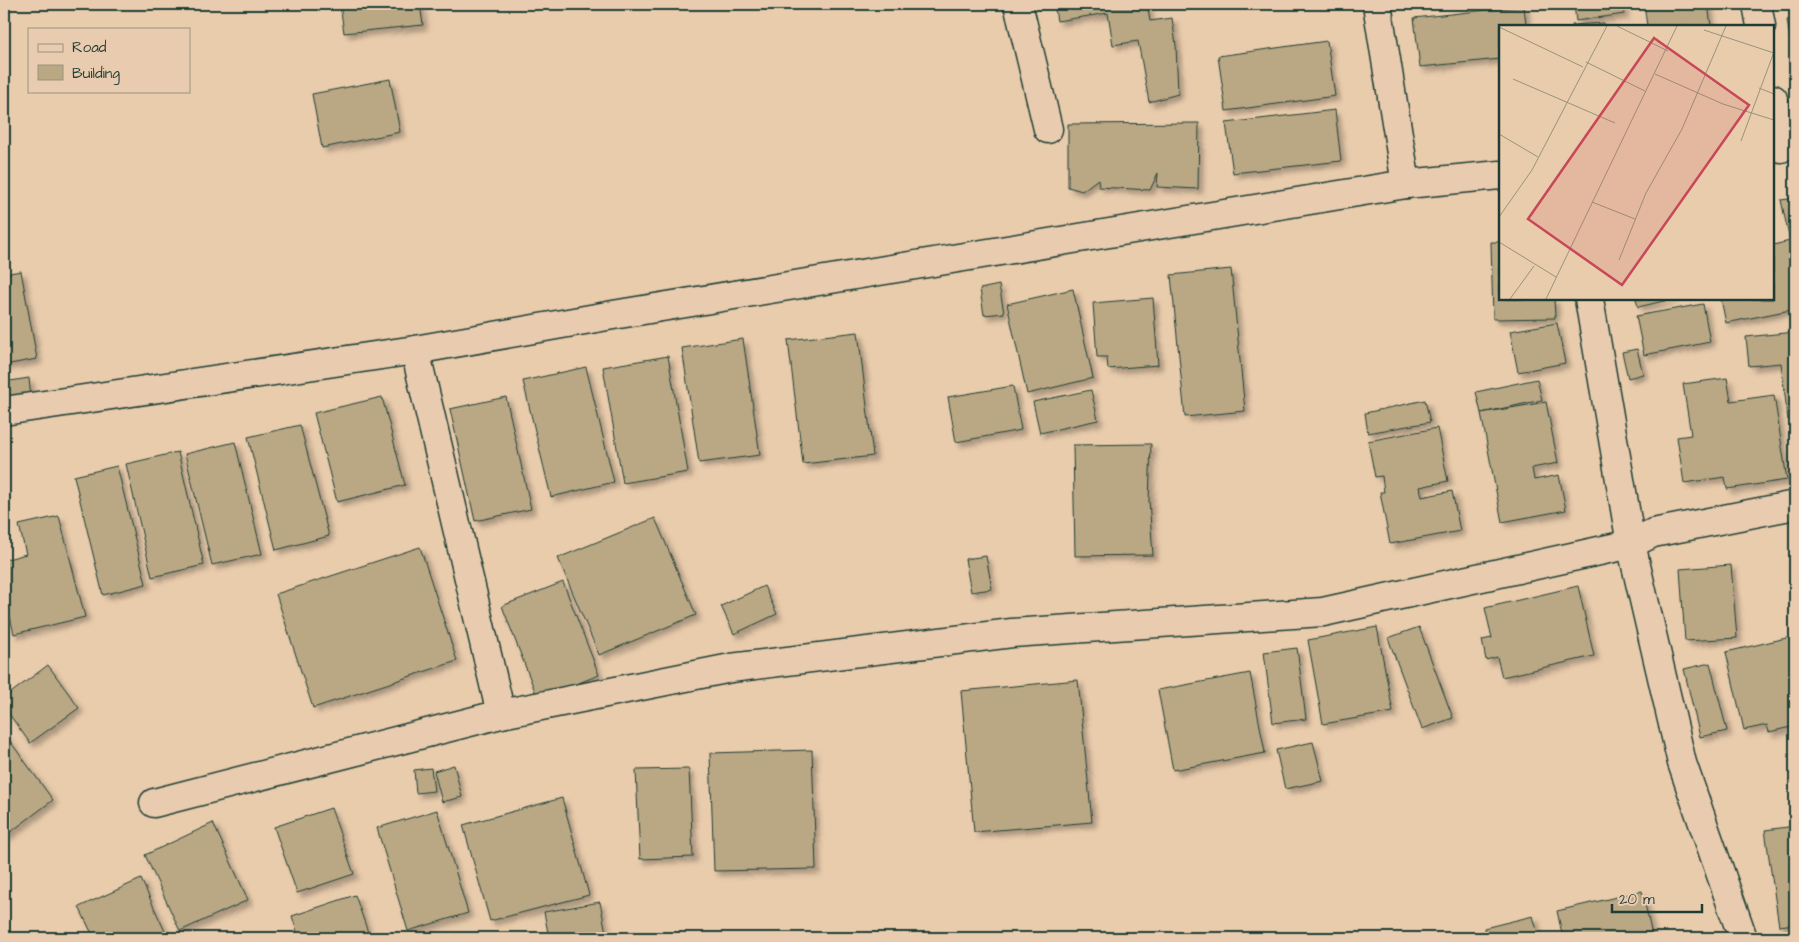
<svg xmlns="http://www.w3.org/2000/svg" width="1799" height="942" viewBox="0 0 1799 942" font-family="'Architects Daughter',sans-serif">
	<defs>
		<filter id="shadow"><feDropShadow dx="4.5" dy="4.5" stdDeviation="2.5" flood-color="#0004"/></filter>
	</defs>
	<rect width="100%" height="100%" fill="#e9ccac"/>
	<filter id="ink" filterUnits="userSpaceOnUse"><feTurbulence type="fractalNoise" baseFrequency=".02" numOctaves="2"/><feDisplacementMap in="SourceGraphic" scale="10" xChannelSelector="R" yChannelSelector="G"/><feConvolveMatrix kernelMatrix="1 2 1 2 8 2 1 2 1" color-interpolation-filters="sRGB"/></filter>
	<g filter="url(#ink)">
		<g fill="#baa884" stroke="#1f3d34" filter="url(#shadow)">
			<path d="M 340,4 L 420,4 L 423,25 L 344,33 Z"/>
			<path d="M 1054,4 L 1147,4 L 1150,21 L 1172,18 L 1176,45 L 1178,94 L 1149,102 L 1138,41 L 1113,45 L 1108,13 L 1057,21 Z"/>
			<path d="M 1574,4 L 1623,4 L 1624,14 L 1576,21 Z"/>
			<path d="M 1644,4 L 1708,4 L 1711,26 L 1647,26 Z"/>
			<path d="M 1524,6 L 1526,26 L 1500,26 L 1500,59 L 1420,67 L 1414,18 Z"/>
			<path d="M 1795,18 L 1795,69 L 1787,20 Z"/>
			<path d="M 1604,23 L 1604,26 L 1572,26 L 1572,25 Z"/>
			<path d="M 1327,41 L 1335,96 L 1226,111 L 1218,56 Z"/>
			<path d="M 390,79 L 400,132 L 322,148 L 312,94 Z"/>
			<path d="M 1335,110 L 1341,161 L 1233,173 L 1226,123 Z"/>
			<path d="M 1199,123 L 1198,189 L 1157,187 L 1158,173 L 1150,190 L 1099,187 L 1098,179 L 1082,191 L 1068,187 L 1068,124 Z"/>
			<path d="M 1795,198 L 1795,309 L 1726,323 L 1721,299 L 1773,299 L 1773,245 L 1790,241 L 1781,200 Z"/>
			<path d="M 1491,242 L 1500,242 L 1500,299 L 1554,299 L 1555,318 L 1493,319 Z"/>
			<path d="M 1231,269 L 1245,411 L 1185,417 L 1171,275 Z"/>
			<path d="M 21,271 L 37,359 L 4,365 L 4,274 Z"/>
			<path d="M 999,285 L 1004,313 L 984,315 L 980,289 Z"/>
			<path d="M 1073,289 L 1093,378 L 1027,394 L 1007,304 Z"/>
			<path d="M 1153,298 L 1158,365 L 1108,369 L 1107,357 L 1097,357 L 1093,303 Z"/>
			<path d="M 1636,299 L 1673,299 L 1638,307 Z"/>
			<path d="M 1703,304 L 1710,342 L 1644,355 L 1636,316 Z"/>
			<path d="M 1557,323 L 1565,363 L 1518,372 L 1510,331 Z"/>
			<path d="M 858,332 L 873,456 L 803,464 L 788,340 Z"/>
			<path d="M 1795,332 L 1795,419 L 1788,420 L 1781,363 L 1749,366 L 1746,337 Z"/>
			<path d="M 743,339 L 760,455 L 699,463 L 682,348 Z"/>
			<path d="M 1637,349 L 1643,374 L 1628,378 L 1622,352 Z"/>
			<path d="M 668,356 L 688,472 L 623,483 L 603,367 Z"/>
			<path d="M 586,367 L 614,482 L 551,497 L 523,381 Z"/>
			<path d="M 29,378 L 31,400 L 7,403 L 4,382 Z"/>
			<path d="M 1727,378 L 1731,401 L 1774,395 L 1787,480 L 1727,489 L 1725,477 L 1684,483 L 1677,437 L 1691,435 L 1683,384 Z"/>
			<path d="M 1537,379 L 1542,400 L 1481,413 L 1476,392 Z"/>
			<path d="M 1013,386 L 1021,430 L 956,442 L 948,397 Z"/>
			<path d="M 1091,390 L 1098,420 L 1040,433 L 1033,402 Z"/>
			<path d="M 382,397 L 405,485 L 337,502 L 314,413 Z"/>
			<path d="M 506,397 L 531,509 L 475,521 L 450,409 Z"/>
			<path d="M 1425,400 L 1430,422 L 1368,433 L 1365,413 Z"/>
			<path d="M 1546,402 L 1558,463 L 1532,468 L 1534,480 L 1559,475 L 1566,510 L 1502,522 L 1481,413 Z"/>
			<path d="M 300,425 L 329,536 L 276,550 L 248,437 Z"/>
			<path d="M 1437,428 L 1448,481 L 1420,487 L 1422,497 L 1452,491 L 1460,531 L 1390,544 L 1380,492 L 1384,492 L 1382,476 L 1375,477 L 1368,441 Z"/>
			<path d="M 235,442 L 262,554 L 212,565 L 185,454 Z"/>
			<path d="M 1151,444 L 1149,501 L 1153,555 L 1075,556 L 1073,445 Z"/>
			<path d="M 178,452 L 204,565 L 152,577 L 126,464 Z"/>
			<path d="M 117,466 L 146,584 L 103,595 L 74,476 Z"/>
			<path d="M 59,516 L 85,617 L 14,634 L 4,591 L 4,560 L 26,554 L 19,525 Z"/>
			<path d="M 655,518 L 696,615 L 599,655 L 558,558 Z"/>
			<path d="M 420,547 L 457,661 L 313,708 L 276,594 Z"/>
			<path d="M 986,556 L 992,589 L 971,592 L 965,559 Z"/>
			<path d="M 1731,565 L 1737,638 L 1685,641 L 1680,569 Z"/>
			<path d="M 563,582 L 599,675 L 538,699 L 502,606 Z"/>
			<path d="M 764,586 L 777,614 L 734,634 L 721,606 Z"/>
			<path d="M 1578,586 L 1594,656 L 1502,677 L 1497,657 L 1486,660 L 1482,640 L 1492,638 L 1485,608 Z"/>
			<path d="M 1377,627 L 1393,712 L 1323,724 L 1308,640 Z"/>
			<path d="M 1419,627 L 1453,718 L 1422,729 L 1388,638 Z"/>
			<path d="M 1795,636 L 1795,726 L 1769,732 L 1767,725 L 1744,730 L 1726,652 Z"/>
			<path d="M 1297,648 L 1306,719 L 1273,723 L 1264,652 Z"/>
			<path d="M 1710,663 L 1727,731 L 1700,737 L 1684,669 Z"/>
			<path d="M 48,665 L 79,708 L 30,743 L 4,707 L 4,698 Z"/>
			<path d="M 1250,673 L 1265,753 L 1173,770 L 1158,690 Z"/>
			<path d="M 1078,680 L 1092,822 L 974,832 L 961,691 Z"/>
			<path d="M 4,733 L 53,800 L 4,837 Z"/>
			<path d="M 1313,742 L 1323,781 L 1285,789 L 1276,750 Z"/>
			<path d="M 812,750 L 816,869 L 714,871 L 710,753 Z"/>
			<path d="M 454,765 L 462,797 L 442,802 L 434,771 Z"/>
			<path d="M 431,768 L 434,791 L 416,793 L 414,770 Z"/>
			<path d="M 689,769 L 693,857 L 640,859 L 636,770 Z"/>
			<path d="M 562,798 L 589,895 L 490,921 L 463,825 Z"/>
			<path d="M 331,808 L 354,874 L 297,893 L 274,827 Z"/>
			<path d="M 437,810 L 468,913 L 408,931 L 377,828 Z"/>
			<path d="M 213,823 L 248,900 L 180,931 L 145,855 Z"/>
			<path d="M 1795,826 L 1795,924 L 1779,926 L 1765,830 Z"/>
			<path d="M 141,879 L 168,938 L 94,938 L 79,907 Z"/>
			<path d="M 1642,891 L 1652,935 L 1640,938 L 1563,938 L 1557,911 Z"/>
			<path d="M 355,895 L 370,938 L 299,938 L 292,916 Z"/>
			<path d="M 600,902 L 607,938 L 549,938 L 544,912 Z"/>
			<path d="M 1533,916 L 1539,938 L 1486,938 L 1484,928 Z"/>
		</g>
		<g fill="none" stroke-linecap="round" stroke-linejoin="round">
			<g stroke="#1f3d34" stroke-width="31">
				<g id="minor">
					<path d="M 1018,4 L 1048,129"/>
					<path d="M 1377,4 L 1406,184"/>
					<path d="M 1757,4 L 1761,26"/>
					<path d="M 1773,99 L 1781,148"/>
					<path d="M 1589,299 L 1631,544 L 1682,763 L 1743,938"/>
					<path d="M 415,350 L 501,714"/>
					<path d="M 4,411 L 415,350 L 613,315 L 1406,184 L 1500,175"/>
					<path d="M 154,803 L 501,714 L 731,668 L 1012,633 L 1323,612 L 1631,544 L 1653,533 L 1795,505"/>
				</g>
			</g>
			<use href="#minor" stroke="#e9ccb0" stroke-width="28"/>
		</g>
	</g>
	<g transform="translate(1499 25)">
		<rect width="275" height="275" fill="#e9ccac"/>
		<path fill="none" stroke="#98937c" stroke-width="1" d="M 118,1 L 169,26M 0,2 L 84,42M 205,5 L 275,28M 87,37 L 146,66M 156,49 L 224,79 L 275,95M 14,54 L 116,98M 260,63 L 275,69M 0,109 L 39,132M 242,116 L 275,27M 93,177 L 136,194M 0,192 L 33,145 L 108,1M 0,217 L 57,252M 120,235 L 147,168 L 183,104 L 227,1M 11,274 L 35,241M 47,274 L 178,1"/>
		<path fill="#c84859" fill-opacity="0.15" stroke="#c84859" stroke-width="2.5" d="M 155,13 L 250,80 L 123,260 L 29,194 Z"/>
		<rect width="275" height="275" fill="none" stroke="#1f3d34" stroke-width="2.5"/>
	</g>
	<rect width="1799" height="942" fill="none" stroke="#e9ccb0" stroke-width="20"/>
	<rect x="10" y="10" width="1779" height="922" fill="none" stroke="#1f3d34" stroke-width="2" filter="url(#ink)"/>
	<rect x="28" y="28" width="162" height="65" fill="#e9ccb0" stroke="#98937e"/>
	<rect x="38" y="44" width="25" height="8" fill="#e9ccb0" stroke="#98937e"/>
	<text x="72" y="52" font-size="15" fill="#1f3d34">Road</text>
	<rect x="38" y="65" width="25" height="15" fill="#baa884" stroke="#98937e"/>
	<text x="72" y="78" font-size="15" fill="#1f3d34">Building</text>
	<path d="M1612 904v8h90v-8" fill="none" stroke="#1f3d34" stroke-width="2.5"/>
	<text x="1619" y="904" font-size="15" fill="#1f3d34" stroke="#e9ccb0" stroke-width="4" paint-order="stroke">20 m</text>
</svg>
